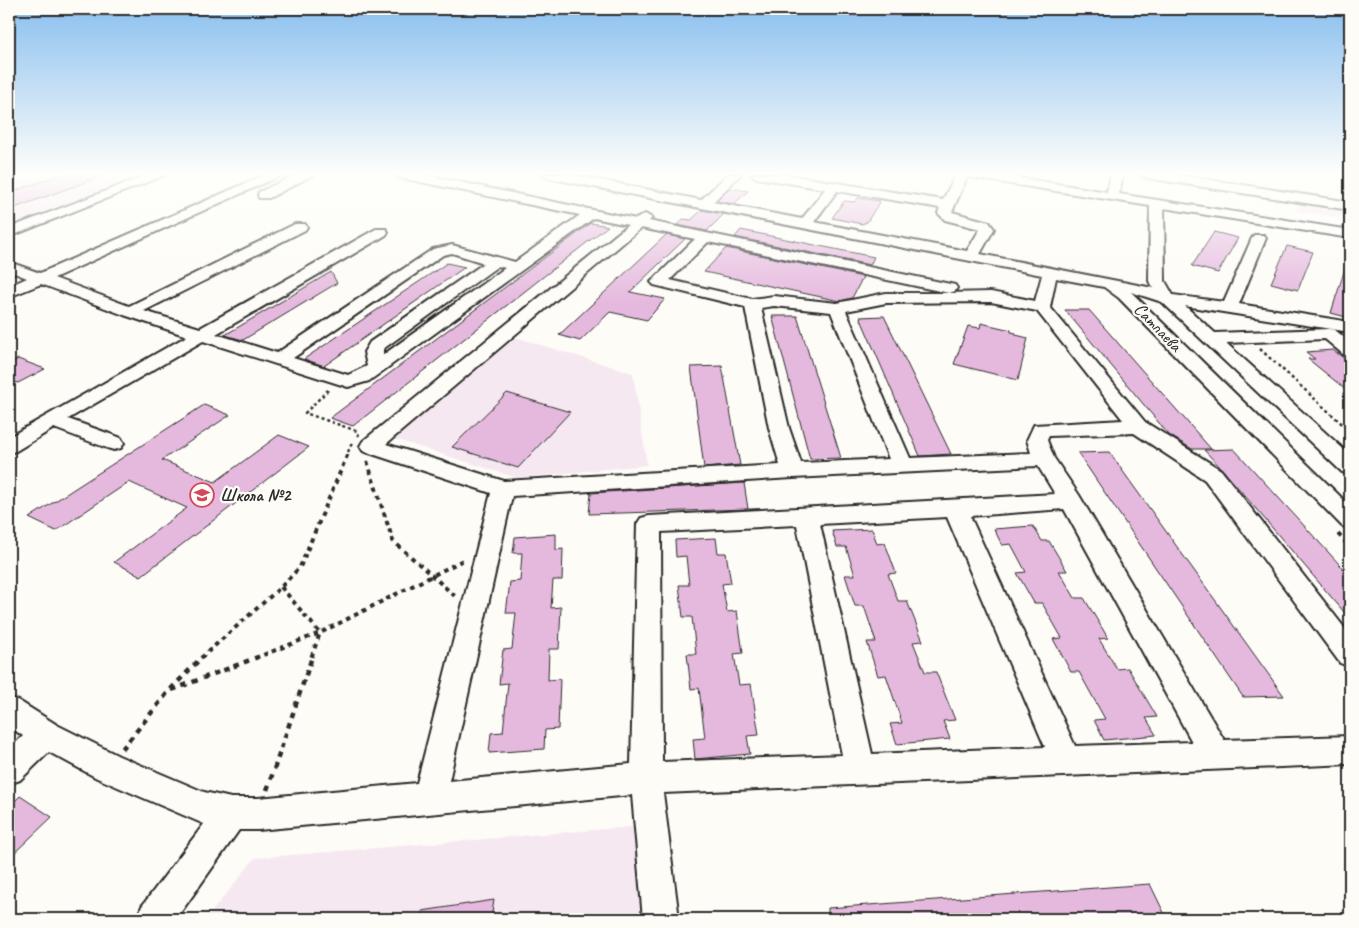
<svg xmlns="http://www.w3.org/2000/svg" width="1359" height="928" viewBox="0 0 1359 928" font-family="Caveat,sans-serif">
	<rect width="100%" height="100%" fill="#fdfcf7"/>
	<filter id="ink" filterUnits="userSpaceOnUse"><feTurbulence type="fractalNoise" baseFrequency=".02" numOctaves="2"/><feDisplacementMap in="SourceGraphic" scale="10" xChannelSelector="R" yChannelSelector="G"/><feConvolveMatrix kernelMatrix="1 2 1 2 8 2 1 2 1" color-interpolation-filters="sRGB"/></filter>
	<g filter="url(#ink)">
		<g fill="#f6e8f0">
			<path d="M 9,174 L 144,174 L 9,226 Z"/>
			<path d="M 1299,200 L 1350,208 L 1350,219 L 1296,211 Z"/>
			<path d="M 515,337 L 633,373 L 647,465 L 517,478 L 394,439 Z"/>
			<path d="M 642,826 L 640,919 L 206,919 L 255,858 Z"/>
		</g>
		<g fill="#e5b9de" stroke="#2b2b2b">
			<path d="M 62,174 L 102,174 L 102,176 L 9,210 L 9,193 Z"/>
			<path d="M 730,188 L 748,191 L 734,204 L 717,201 Z"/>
			<path d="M 858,198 L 880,201 L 867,222 L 862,224 L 832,218 L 844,201 L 855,202 Z"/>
			<path d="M 702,210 L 724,214 L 707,231 L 677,225 L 683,219 L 691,220 Z"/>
			<path d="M 591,223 L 608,226 L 353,426 L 330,418 Z"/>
			<path d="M 741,230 L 874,257 L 870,265 L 735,237 Z"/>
			<path d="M 1214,232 L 1238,238 L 1218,273 L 1192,266 Z"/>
			<path d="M 666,235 L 685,239 L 630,292 L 665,299 L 647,320 L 610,312 L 580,341 L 559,335 Z"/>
			<path d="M 1287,246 L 1313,252 L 1298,290 L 1271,283 Z"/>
			<path d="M 726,248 L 863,277 L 852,298 L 840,301 L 704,272 Z"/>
			<path d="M 1347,262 L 1350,262 L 1350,318 L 1331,313 Z"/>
			<path d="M 447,263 L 465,267 L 324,366 L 304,359 Z"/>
			<path d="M 331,272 L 337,283 L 243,340 L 225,335 Z"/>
			<path d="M 1065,310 L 1089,310 L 1211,449 L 1192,449 L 1169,435 Z"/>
			<path d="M 772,316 L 797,316 L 841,458 L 810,459 Z"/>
			<path d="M 884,316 L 951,454 L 920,456 L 860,317 Z"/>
			<path d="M 981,323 L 1011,330 L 1011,332 L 1016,333 L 1016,335 L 1028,338 L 1018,380 L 954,364 L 968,326 L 980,328 Z"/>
			<path d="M 1333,350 L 1350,363 L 1350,393 L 1308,359 L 1315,359 L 1306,352 Z"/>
			<path d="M 18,359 L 45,369 L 18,383 L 9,380 L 9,364 Z"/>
			<path d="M 722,366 L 740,465 L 704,468 L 691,367 Z"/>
			<path d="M 507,393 L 570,412 L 518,468 L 452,447 Z"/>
			<path d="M 204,405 L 230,415 L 162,460 L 215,482 L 279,435 L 309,447 L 141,576 L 114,562 L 187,508 L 129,482 L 56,531 L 29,518 Z"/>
			<path d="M 1234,449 L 1350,576 L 1350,619 L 1222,469 L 1204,450 Z"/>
			<path d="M 1109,452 L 1284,696 L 1243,697 L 1078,453 Z"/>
			<path d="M 744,483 L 748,509 L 589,514 L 591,493 Z"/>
			<path d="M 1033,526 L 1042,541 L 1049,541 L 1067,571 L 1059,571 L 1075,598 L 1084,598 L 1108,638 L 1099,639 L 1117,669 L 1128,668 L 1157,717 L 1146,718 L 1156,735 L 1104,740 L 1094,720 L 1105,719 L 1079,672 L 1071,672 L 1053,639 L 1062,638 L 1042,603 L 1034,603 L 1017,573 L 1026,572 L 1011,544 L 1002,545 L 994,529 Z"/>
			<path d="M 872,529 L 877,544 L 885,543 L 896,573 L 888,574 L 898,601 L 907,601 L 923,641 L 913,642 L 925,672 L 936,672 L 955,720 L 943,721 L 950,739 L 897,744 L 890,724 L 902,723 L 886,675 L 878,676 L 867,642 L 876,642 L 864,606 L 855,606 L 845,575 L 855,575 L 846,547 L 837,547 L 832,531 Z"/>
			<path d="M 556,534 L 556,550 L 563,549 L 562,580 L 553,580 L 551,608 L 561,607 L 559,649 L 549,649 L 548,680 L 560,679 L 558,729 L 545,730 L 544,749 L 489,753 L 491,733 L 503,732 L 508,683 L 499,684 L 503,650 L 512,649 L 516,613 L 506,613 L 510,582 L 520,581 L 522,553 L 513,553 L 515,537 Z"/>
			<path d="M 716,538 L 718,553 L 726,553 L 731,583 L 722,584 L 727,612 L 737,611 L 743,653 L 734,654 L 739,685 L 751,684 L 759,735 L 747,736 L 750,754 L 695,759 L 693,739 L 705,738 L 699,688 L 691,689 L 687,654 L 696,654 L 692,617 L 683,617 L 679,585 L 689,585 L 686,556 L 676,557 L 675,540 Z"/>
			<path d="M 20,796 L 52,817 L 9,858 L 9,807 Z"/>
			<path d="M 1150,884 L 1167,919 L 828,919 L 828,908 Z"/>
			<path d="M 494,900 L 491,919 L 423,919 L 422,911 Z"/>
		</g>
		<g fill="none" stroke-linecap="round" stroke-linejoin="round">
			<g stroke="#2b2b2b" stroke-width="4">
				<g id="minor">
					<path d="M 150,174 L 168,174 L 9,237 L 9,228 Z"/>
					<path d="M 267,174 L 284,174 L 54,278 L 129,306 L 295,224 L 305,224 L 307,227 L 305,230 L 144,311 L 200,328 L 376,229 L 386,229 L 388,232 L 386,235 L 216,334 L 277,353 L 433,249 L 452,245 L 515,262 L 580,215 L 401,178 L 395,174 L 421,174 L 636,219 L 645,214 L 652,218 L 649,221 L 955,285 L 957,288 L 955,291 L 949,293 L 991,292 L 1035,301 L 1042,275 L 548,178 L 542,174 L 569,174 L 701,200 L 728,174 L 741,174 L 713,202 L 802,219 L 825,189 L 757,178 L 751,174 L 782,174 L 943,200 L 956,174 L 997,174 L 1107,192 L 1111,174 L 1123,174 L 1119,194 L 1350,230 L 1350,238 L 1164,208 L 1165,281 L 1173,295 L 1224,302 L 1252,238 L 1254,235 L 1264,235 L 1266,238 L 1239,304 L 1350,322 L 1350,332 L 1185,306 L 1215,333 L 1329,329 L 1335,330 L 1350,342 L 1350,356 L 1344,355 L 1325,339 L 1226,343 L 1350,455 L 1350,474 L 1342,472 L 1162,302 L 1131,292 L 1350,506 L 1350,528 L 1342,526 L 1119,298 L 1104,287 L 1056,278 L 1050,307 L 1145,422 L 1221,470 L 1350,635 L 1350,667 L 1340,663 L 1205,480 L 1134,433 L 1049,436 L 1047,440 L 1054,458 L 1079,495 L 1224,740 L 1350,736 L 1350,764 L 663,793 L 679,919 L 643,919 L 632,795 L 258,830 L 239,830 L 176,919 L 137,919 L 142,906 L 204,824 L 97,778 L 49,752 L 20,780 L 9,784 L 9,749 L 23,736 L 9,726 L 9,697 L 19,701 L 57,725 L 119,756 L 204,792 L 231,798 L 258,798 L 417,783 L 491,493 L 363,451 L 360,446 L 363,441 L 628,225 L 594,218 L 369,381 L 348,387 L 203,341 L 68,419 L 121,438 L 124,443 L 121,448 L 114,450 L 107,448 L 54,428 L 16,451 L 9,453 L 9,437 L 187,336 L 124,315 L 41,284 L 9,297 L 9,286 L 27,278 L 9,271 L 9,262 L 40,273 ZM 967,177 L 1150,206 L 1149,281 L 1153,288 L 980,254 L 994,229 L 989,222 L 952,212 ZM 837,191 L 940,208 L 938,213 L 945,220 L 980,229 L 967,251 L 814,222 ZM 641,228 L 695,239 L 654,279 L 651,282 L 654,285 L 745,307 L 769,428 L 780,465 L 504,481 L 386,444 ZM 708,242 L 949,293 L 886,293 L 837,303 L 774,296 L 752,299 L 670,280 ZM 452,253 L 481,262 L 483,264 L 370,342 L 364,352 L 367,366 L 348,375 L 293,358 L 443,255 ZM 498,266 L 505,268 L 383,355 L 383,349 ZM 991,302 L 1037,311 L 1123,420 L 1034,425 L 1027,440 L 1031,453 L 910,458 L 846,311 L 886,303 ZM 774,306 L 831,312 L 889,459 L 801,463 L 789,428 L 761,308 ZM 1038,466 L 1055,494 L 649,516 L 641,518 L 637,524 L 631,764 L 449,781 L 512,496 L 793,478 ZM 1064,509 L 1192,742 L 1075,746 L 970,516 ZM 947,517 L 1045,747 L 872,754 L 820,524 ZM 797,525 L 842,755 L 662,762 L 661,532 Z"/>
					<path d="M 298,174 L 315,174 L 269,198 L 259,198 L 258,195 L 259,192 Z"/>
					<path d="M 1141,174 L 1173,174 L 1350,202 L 1350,210 L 1147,178 Z"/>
				</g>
			</g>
			<g stroke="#2b2b2b" stroke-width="2.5" stroke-dasharray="3 3" stroke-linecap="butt">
				<path d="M 1260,349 L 1350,431"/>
				<path d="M 328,390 L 305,413 L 357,431 L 359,436"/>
				<path d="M 348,452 L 352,443"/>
			</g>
			<g stroke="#2b2b2b" stroke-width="4" stroke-dasharray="4.5 4.5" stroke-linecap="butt">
				<path d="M 367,461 L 393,541 L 456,597"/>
				<path d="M 1338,534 L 1350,547"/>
				<path d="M 281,587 L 320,633 L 311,658"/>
				<path d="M 201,658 L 281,587 L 300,567 L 349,451"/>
				<path d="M 255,658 L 320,633 L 465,559"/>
			</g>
			<g stroke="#2b2b2b" stroke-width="4.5" stroke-dasharray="5.5 5.5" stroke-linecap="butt">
				<path d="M 172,690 L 258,657"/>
				<path d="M 122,749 L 169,691 L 202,657"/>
				<path d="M 267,790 L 312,657"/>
			</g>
			<use href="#minor" fill="#fdfcf7" fill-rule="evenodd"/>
		</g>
	</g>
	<linearGradient id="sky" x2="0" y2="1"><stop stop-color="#89bfef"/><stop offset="0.57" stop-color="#fefefb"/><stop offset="1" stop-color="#fefefb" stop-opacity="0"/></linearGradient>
	<rect width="1359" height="304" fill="url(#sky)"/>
	<defs>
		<g id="school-ring" transform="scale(1.25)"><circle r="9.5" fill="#fdfcf7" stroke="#d1495b" stroke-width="1.5"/><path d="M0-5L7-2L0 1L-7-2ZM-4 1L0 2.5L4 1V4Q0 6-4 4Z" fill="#d1495b"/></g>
	</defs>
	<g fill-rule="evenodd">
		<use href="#school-ring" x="202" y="495"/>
	</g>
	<g text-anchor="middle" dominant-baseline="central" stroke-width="4.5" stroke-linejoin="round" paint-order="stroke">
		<g font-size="18" fill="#2b2b2b" stroke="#fdfcf7">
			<text transform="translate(1158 327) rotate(46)">Сатпаева</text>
		</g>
		<g font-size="18" font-weight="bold" fill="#2b2b2b" stroke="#fdfcf7" text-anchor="start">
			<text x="220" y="495">Школа №2</text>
		</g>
	</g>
	<rect width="1359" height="928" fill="none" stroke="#fdfcf7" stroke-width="30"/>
	<rect x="15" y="15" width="1329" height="898" fill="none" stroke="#2b2b2b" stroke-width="2" filter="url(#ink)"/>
</svg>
